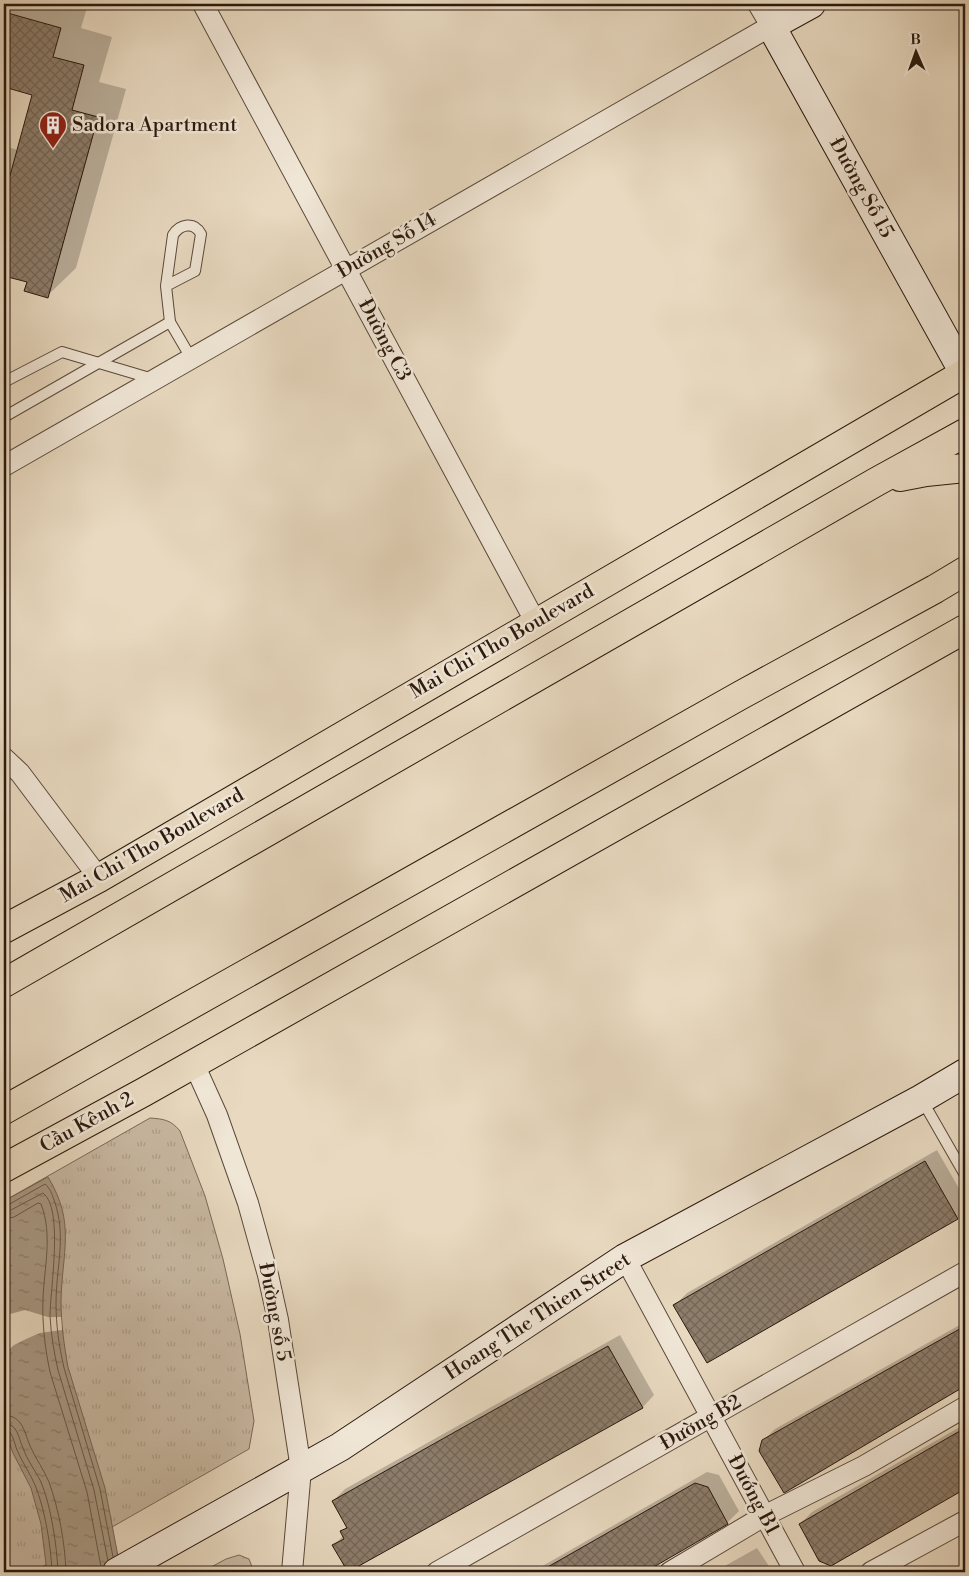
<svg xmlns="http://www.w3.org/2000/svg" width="969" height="1576" viewBox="0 0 969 1576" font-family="'Libre Bodoni',serif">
	<defs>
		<pattern id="park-tufts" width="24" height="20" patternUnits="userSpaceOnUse" patternTransform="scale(1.25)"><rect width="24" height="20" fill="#c8b8a2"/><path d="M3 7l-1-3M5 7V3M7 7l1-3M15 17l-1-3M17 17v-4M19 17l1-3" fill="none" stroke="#ac9e8a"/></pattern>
		<pattern id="water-ripples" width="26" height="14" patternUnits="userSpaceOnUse" patternTransform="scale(1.25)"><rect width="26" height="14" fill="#a89883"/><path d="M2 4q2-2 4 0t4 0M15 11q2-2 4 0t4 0" fill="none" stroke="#897b6a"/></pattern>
		<pattern id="building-cross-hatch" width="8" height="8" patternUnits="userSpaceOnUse" patternTransform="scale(1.25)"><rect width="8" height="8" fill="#8d7d6b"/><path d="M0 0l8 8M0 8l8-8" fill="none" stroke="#736656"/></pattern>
	</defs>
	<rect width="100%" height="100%" fill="#e8d9c0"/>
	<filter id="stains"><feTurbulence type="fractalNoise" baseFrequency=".004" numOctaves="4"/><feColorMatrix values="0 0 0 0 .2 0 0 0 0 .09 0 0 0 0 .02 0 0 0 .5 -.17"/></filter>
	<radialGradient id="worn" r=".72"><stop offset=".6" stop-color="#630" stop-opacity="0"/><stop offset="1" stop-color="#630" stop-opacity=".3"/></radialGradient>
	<g fill="url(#park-tufts)" stroke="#7a6858">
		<path d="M 150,1118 C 164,1119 171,1120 180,1131 L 205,1196 L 223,1259 L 240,1334 L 254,1421 L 249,1449 L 33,1572 L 4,1572 L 4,1201 Z"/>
		<path d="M 239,1555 L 249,1559 L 254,1572 L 202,1572 L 226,1559 Z"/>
	</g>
	<path fill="url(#water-ripples)" stroke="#766554" d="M 48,1177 C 76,1223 62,1252 61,1301 C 61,1323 64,1345 68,1367 L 105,1488 L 121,1572 L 47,1572 L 41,1524 L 31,1488 L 13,1453 L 4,1428 L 4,1201 Z"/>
	<path fill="#e8d9c0" d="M 25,1310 L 48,1317 L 61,1317 L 62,1330 L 40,1333 L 26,1339 L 14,1345 L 4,1354 L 4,1322 L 10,1314 Z"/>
	<g fill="#0003">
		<path d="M 4,4 L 88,4 L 81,28 L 112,37 L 99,82 L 126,89 L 76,268 L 47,296 L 29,281 L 4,274 L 4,146 L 18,150 L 34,94 L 4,86 Z"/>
		<path d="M 937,1150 L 965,1199 L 965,1210 L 958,1218 L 708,1362 L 675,1305 L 687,1293 Z"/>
		<path d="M 965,1322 L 965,1384 L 785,1491 L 763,1441 L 775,1429 Z"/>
		<path d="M 620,1335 L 654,1395 L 643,1407 L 349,1571 L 334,1545 L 344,1535 L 342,1532 L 347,1526 L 333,1501 L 345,1489 Z"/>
		<path d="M 965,1424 L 965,1488 L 831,1564 L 800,1524 L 812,1512 Z"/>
		<path d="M 707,1472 L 719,1475 L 739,1511 L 727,1523 L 642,1572 L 532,1572 Z"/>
		<path d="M 757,1548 L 773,1572 L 714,1572 Z"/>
	</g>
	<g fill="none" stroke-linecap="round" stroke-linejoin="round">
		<g stroke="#6a5848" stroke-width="1">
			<path d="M 4,1205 L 8,1205 L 45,1184 C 50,1188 52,1194 54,1200 C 67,1235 56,1268 56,1303 C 56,1325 59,1346 64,1368 L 100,1489 L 113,1557"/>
			<path d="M 4,1212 L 11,1210 L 43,1193 C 64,1208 50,1291 50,1316 C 51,1335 54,1352 58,1370 L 94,1490 L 108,1561"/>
			<path d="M 4,1219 L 14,1217 L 38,1203 L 41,1204 C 53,1235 44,1268 43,1299 C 42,1324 45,1348 50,1372 L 87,1492 L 102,1572"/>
			<path d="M 4,1415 C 24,1416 24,1433 31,1448 C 36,1459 44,1470 49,1482 C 59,1510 65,1543 66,1572"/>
			<path d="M 4,1423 C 18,1424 18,1437 23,1448 C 27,1460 35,1470 41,1482 C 51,1506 57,1546 58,1572"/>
			<path d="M 4,1429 C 13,1430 14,1443 17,1450 C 22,1462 30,1473 35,1485 C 45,1509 51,1546 52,1572"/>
		</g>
	</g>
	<g fill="url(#building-cross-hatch)" stroke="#2b190e">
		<path d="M 4,12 L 61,28 L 53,57 L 84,65 L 72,110 L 98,117 L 48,298 L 24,291 L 27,282 L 4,276 L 4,182 L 8,183 L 32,95 L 4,87 Z"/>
		<path d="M 925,1161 L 958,1219 L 707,1363 L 673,1305 Z"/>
		<path d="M 965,1326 L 965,1386 L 784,1493 L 759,1451 L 762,1440 Z"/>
		<path d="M 608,1346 L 643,1408 L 348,1572 L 332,1545 L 344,1539 L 340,1531 L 347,1528 L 332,1501 Z"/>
		<path d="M 965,1428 L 965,1489 L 831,1566 L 819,1561 L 799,1524 Z"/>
		<path d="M 695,1483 L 708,1487 L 728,1524 L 645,1572 L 539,1572 Z"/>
	</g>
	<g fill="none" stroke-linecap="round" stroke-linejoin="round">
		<g stroke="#5a493a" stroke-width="12">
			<g id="lane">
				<path d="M 166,286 L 195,271 L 201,234 C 194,221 180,224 173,235 L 166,286 L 170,322 L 191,358"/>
				<path d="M 4,382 L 62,352 L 153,379"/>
				<path d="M 4,417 L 170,322"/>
				<path d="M 922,1100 L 965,1175"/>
			</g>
		</g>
		<g stroke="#5a493a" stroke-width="22">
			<g id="street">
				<path d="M 203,4 L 536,623"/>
				<path d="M 4,466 L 771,26 L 758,4"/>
				<path d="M 4,758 L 20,773 L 99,878"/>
				<path d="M 194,1064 L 217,1115 L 248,1203 L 268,1275 L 278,1320 L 301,1469 L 292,1572"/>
				<path d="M 625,1258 L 795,1572"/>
				<path d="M 437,1572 L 965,1272"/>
				<path d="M 670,1572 L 764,1516 L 864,1466 L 965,1407"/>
				<path d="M 871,1572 L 965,1521"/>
			</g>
		</g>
		<g stroke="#2b190e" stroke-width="30">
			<g id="secondary">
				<path d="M 811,4 L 771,26 L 964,373"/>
				<path d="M 117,1572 L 340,1447 L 625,1258 L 921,1099 L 965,1073"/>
			</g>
		</g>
		<g stroke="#2b190e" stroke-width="30">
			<g id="primary">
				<path d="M 4,929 L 99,878 L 965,373"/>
				<path d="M 4,1168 L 144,1092 L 965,629"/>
			</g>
		</g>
		<g stroke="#2b190e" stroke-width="30">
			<g id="highway">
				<path d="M 900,477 L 926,472 L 965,468"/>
				<path d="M 4,983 L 876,482 L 965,433"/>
				<path d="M 4,1110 L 741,695 L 935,589 L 965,571"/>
			</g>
		</g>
		<use href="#lane" stroke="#f0e6d6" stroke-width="10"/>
		<use href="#street" stroke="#f0e6d6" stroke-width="20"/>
		<use href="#secondary" stroke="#f0e6d6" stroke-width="28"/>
		<use href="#primary" stroke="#e8d9c0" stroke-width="28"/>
		<use href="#highway" stroke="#e8d9c0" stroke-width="28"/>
	</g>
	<defs>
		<g id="building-pin" transform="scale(1.4375)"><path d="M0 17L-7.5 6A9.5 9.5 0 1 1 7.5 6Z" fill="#8f2418" stroke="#f0e6d6"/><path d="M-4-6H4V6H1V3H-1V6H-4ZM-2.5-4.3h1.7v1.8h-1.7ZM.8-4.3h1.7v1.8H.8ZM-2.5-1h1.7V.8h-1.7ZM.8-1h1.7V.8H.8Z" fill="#fff"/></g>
	</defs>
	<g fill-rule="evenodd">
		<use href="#building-pin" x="53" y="125"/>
	</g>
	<g text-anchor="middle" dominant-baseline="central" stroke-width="5" stroke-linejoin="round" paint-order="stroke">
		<g font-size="20" fill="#2b190e" stroke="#f0e6d6" text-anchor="start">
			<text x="72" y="125">Sadora Apartment</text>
		</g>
		<g font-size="20" fill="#2b190e" stroke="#f0e6d6">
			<text transform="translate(861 188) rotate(61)">Đường Số 15</text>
			<text transform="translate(387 246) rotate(-30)">Đường Số 14</text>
			<text transform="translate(384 340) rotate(62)">Đường C3</text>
			<text transform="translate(502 642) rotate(-30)">Mai Chi Tho Boulevard</text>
			<text transform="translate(152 846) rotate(-30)">Mai Chi Tho Boulevard</text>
			<text transform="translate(87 1123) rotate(-29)">Cầu Kênh 2</text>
			<text transform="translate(274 1312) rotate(79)">Đường số 5</text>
			<text transform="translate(538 1317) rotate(-33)">Hoang The Thien Street</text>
			<text transform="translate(701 1423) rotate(-30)">Đường B2</text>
			<text transform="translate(753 1495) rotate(62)">Đướng B1</text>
		</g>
	</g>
	<rect width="969" height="1576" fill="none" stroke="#e8d9c0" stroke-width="20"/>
	<rect x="5" y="5" width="959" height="1566" fill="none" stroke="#2b190e" stroke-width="2.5"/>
	<rect x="10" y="10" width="949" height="1556" fill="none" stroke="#2b190e"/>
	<g transform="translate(916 52) rotate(358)" stroke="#f0e6d6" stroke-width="4" paint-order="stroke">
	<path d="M0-4L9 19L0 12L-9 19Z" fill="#2b190e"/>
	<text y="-8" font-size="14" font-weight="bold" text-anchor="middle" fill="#2b190e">B</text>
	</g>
	<rect width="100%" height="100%" filter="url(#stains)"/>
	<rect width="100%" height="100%" fill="url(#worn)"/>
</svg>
